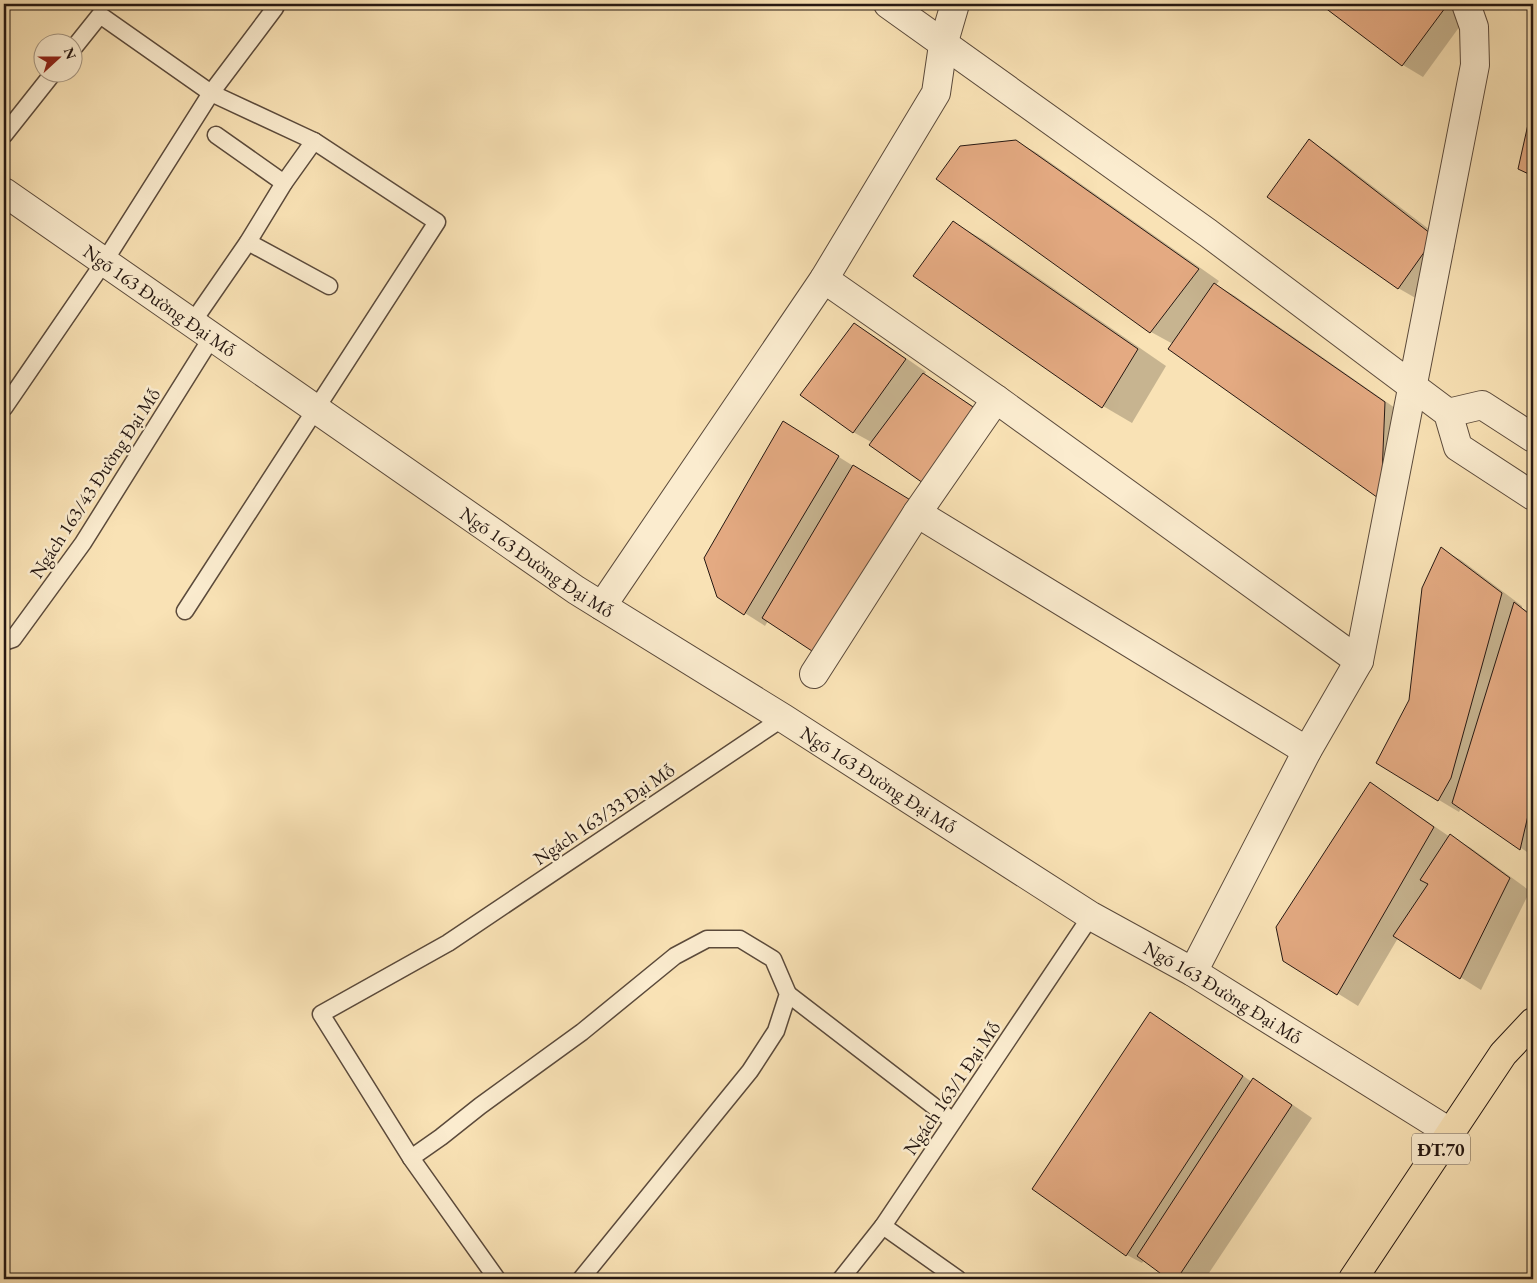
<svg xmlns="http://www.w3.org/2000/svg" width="1537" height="1283" viewBox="0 0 1537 1283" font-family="'EB Garamond',serif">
	<rect width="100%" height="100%" fill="#f9e2b5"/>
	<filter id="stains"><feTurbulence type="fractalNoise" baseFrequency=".004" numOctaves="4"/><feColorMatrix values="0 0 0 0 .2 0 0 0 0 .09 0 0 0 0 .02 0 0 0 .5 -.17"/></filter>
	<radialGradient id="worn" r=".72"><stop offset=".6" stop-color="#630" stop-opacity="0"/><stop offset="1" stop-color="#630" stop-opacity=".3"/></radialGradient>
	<g fill="#0003">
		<path d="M 1322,4 L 1452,4 L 1468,15 L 1423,77 L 1403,65 Z"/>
		<path d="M 1533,107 L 1533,176 L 1520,168 Z"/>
		<path d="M 1016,141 L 1037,153 L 1219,281 L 1216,285 L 1235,296 L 1405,415 L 1401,510 L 1173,344 L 1151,332 Z"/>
		<path d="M 1309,141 L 1329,153 L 1455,249 L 1419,300 L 1398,288 Z"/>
		<path d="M 954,223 L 982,239 L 1166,366 L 1132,423 L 1103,406 Z"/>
		<path d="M 854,324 L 874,336 L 926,372 L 924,375 L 976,408 L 873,443 L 853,432 Z"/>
		<path d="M 804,435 L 858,469 L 765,626 L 718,596 Z"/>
		<path d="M 1441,549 L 1461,560 L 1522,606 L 1522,608 L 1533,615 L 1533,856 L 1461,808 L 1459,812 L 1377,763 L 1410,700 Z"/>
		<path d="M 1370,784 L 1390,796 L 1450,837 L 1451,836 L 1471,848 L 1530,891 L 1481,990 L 1398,938 L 1358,1006 L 1284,960 Z"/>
		<path d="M 1166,1023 L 1252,1082 L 1254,1080 L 1274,1092 L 1312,1118 L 1205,1279 L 1170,1279 L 1144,1260 L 1142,1263 L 1127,1255 Z"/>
	</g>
	<g fill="#e4aa82" stroke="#261812">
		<path d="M 1320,4 L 1448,4 L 1402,66 Z"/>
		<path d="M 1533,102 L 1533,176 L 1518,169 Z"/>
		<path d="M 1309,139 L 1435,237 L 1398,289 L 1267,197 Z"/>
		<path d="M 1016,140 L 1199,269 L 1150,333 L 936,179 L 960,146 Z"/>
		<path d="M 953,221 L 1138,349 L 1102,408 L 913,276 Z"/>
		<path d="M 1214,283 L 1385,402 L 1381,500 L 1168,349 Z"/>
		<path d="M 854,323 L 906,359 L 853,433 L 800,395 Z"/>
		<path d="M 923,373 L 976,409 L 923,483 L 869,445 Z"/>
		<path d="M 783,421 L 839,456 L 744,615 L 717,597 L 704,558 Z"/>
		<path d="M 853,465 L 912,501 L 815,653 L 762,618 Z"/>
		<path d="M 1441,547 L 1502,593 L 1451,778 L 1438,801 L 1376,763 L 1409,700 L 1422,588 Z"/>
		<path d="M 1514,602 L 1533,617 L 1533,794 L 1520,850 L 1452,803 Z"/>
		<path d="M 1370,782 L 1434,827 L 1337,995 L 1283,961 L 1276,927 Z"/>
		<path d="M 1450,834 L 1510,878 L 1460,979 L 1393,936 L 1428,884 L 1420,880 Z"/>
		<path d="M 1150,1012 L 1243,1076 L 1126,1256 L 1032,1189 Z"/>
		<path d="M 1253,1078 L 1292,1105 L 1177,1279 L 1168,1279 L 1137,1256 Z"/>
	</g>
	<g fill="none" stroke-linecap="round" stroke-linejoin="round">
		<g stroke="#5b4a3b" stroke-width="19">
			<g id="service">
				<path d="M 72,50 L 100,15 L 211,93 L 314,141 L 437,222 L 185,611"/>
				<path d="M 4,135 L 54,72"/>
				<path d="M 216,135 L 284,183"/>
				<path d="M 248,242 L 329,286"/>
				<path d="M 192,323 L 248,242 L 284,183 L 314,141"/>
				<path d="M 4,408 L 104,262 L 211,93 L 275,8 L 272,4"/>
				<path d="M 4,642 L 13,639 L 83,543 L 212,337"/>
				<path d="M 788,994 L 953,1121"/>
				<path d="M 411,1158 L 441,1137 L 480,1106 L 582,1032 L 675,956 L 707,939 L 740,939 L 773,959 L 788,994 L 776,1031 L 750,1071 L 581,1279"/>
				<path d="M 883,1226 L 958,1279"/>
				<path d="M 497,1279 L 411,1158 L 321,1014 L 448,943 L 783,718"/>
				<path d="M 841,1279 L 883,1226 L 1091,916"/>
			</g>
		</g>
		<g stroke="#5b4a3b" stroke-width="30">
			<g id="minor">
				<path d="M 888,4 L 1208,233 L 1448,413 L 1458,447 L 1533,496"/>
				<path id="s1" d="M 4,192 L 576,590 L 783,718 L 1091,916 L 1193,972 L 1451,1133"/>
				<path d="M 824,279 L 996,399 L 1359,661"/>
				<path d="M 1448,413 L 1482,405 L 1533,438"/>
				<path d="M 917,513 L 1307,751"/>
				<path d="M 602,606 L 824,279 L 936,93 L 943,45 L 955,4"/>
				<path d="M 814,674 L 917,513 L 996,399"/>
				<path d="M 1193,972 L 1307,751 L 1359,661 L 1475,65 L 1474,27 L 1466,4"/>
			</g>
		</g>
		<g stroke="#261812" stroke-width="30">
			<path id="primary" d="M 1353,1279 L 1503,1054 L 1533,1022"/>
		</g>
		<use href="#service" stroke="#fbeccf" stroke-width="16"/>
		<use href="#minor" stroke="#fbeccf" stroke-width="28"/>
		<use href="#primary" stroke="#f9e2b5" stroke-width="28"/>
	</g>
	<g text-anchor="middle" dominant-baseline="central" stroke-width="5" stroke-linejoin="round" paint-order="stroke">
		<rect fill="#fbeccf" stroke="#66584b" stroke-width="1" x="1412" y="1133.5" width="58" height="31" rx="4"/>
		<g font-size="18" font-weight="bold" fill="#261812">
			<text x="1441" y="1149">ĐT.70</text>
		</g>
		<g font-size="19" fill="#261812" stroke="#fbeccf">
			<text stroke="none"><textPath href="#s1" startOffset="190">Ngõ 163 Đường Đại Mỗ</textPath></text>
			<text transform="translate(95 483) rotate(-57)">Ngách 163/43 Đường Đại Mỗ</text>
			<text stroke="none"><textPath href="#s1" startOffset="649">Ngõ 163 Đường Đại Mỗ</textPath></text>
			<text stroke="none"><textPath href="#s1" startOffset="1054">Ngõ 163 Đường Đại Mỗ</textPath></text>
			<text transform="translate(604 814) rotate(-34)">Ngách 163/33 Đại Mỗ</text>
			<text stroke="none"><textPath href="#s1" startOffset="1459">Ngõ 163 Đường Đại Mỗ</textPath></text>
			<text transform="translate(952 1088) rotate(-56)">Ngách 163/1 Đại Mỗ</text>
		</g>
	</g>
	<rect width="1537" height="1283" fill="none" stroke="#f9e2b5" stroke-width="20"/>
	<rect x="5" y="5" width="1527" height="1273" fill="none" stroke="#261812" stroke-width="2.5"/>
	<rect x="10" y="10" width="1517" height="1263" fill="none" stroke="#261812"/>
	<g transform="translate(58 58) rotate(69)"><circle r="24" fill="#fbeccf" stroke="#a69783"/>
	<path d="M0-4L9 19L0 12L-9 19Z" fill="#8f2418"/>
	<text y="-8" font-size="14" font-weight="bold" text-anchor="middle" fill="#261812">N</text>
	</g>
	<rect width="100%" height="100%" filter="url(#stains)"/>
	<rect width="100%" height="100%" fill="url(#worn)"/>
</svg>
